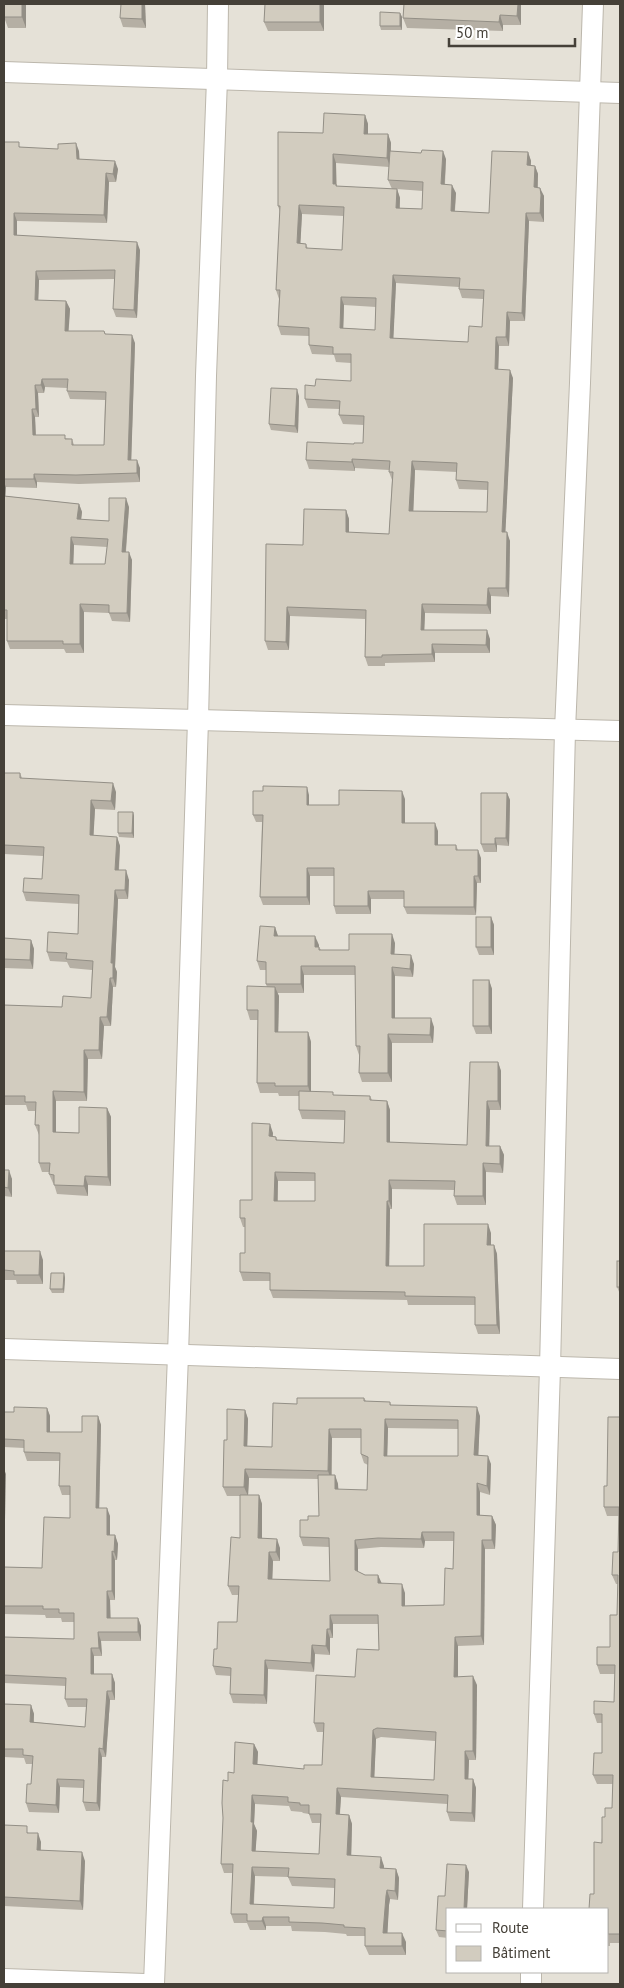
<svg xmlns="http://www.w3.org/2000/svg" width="624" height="1988" viewBox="0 0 624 1988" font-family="'PT Sans',sans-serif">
	<rect width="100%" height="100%" fill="#f2efe8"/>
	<path fill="#e5e1d7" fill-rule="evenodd" d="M 4,4 L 620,4 L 620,1984 L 4,1984 ZM 448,1909 L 608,1909 L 608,1972 L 448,1972 Z"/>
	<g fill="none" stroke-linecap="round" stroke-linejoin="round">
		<g stroke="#bcb7ac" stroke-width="22">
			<g id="minor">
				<path d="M 4,72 L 620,93"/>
				<path d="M 4,715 L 620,731"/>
				<path d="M 4,1349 L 620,1369"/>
				<path d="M 533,1909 L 550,1368 L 565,730 L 580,383 L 593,4"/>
				<path d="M 4,1979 L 145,1984"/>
				<path d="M 154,1984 L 178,1355 L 198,720 L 206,376 L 217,79 L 218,4"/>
				<path d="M 531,1984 L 531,1972"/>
			</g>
		</g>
		<use href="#minor" stroke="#fff" stroke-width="20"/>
	</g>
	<g fill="#b5afa4" fill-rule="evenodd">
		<path d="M 26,4 L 26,28 L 8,28 L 4,17 Z"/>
		<path d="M 145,4 L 146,28 L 123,27 L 120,18 Z"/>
		<path d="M 265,4 L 324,4 L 324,31 L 268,31 L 264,22 Z"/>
		<path d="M 404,4 L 521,4 L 521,25 L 503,25 L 503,31 L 407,28 L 403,18 Z"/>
		<path d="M 400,13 L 402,17 L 402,30 L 381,30 L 380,26 Z"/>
		<path d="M 365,115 L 368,124 L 368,134 L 388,134 L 391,143 L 391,151 L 446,159 L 445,184 L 456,193 L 455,211 L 489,213 L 528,152 L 531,161 L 531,165 L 535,166 L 538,174 L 538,188 L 544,196 L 544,222 L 529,221 L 525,321 L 510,321 L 509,346 L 499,346 L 498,369 L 513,378 L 505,532 L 510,541 L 509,597 L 491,596 L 491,614 L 425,613 L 424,630 L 490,639 L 490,653 L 435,653 L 435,662 L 385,663 L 385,666 L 368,666 L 365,657 L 365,619 L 290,616 L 289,650 L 268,650 L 265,641 L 303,545 L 346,510 L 349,519 L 349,533 L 389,534 L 392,480 L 389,472 L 389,470 L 355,468 L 355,471 L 309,469 L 306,460 L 354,444 L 363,443 L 364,425 L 343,424 L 339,415 L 340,409 L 308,408 L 305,399 L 315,386 L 351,381 L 351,363 L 336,362 L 334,355 L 312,354 L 309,345 L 309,336 L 281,335 L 278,326 L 279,299 L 276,290 L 280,212 L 278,206 L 323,133 ZM 336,163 L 389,167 L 388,180 L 392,189 L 337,186 ZM 397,189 L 423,191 L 422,209 L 400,208 L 400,198 ZM 302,214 L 344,216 L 342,250 L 308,249 L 306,244 L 300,243 ZM 396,283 L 459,287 L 459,289 L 462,298 L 483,299 L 482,327 L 468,342 L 393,338 ZM 344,305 L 376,307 L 375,330 L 343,328 ZM 415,470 L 457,472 L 456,480 L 459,489 L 488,490 L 487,512 L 413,511 Z"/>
		<path d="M 4,142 L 21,147 L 79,151 L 79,159 L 118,169 L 116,182 L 109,182 L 107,223 L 17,221 L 17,235 L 140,250 L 137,318 L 116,317 L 113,309 L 115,279 L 39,280 L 38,300 L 66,301 L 70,309 L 68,331 L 104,331 L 106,335 L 135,343 L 131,460 L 140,468 L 140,482 L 79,484 L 37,482 L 37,488 L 6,487 L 5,496 L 79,504 L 82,512 L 81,520 L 109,521 L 129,507 L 126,552 L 132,560 L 130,622 L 112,621 L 109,613 L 84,612 L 84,653 L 66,653 L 64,649 L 10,649 L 7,641 L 7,619 L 4,619 ZM 45,387 L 67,388 L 67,391 L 70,399 L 105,400 L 104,445 L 74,445 L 72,439 L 36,435 L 35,417 L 39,417 L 38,393 L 44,393 ZM 74,545 L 107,547 L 105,564 L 73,564 Z"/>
		<path d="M 299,396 L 298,433 L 271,430 L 269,424 Z"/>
		<path d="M 4,773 L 20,773 L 22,778 L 116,792 L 115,810 L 95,809 L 93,836 L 117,837 L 120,846 L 119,870 L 129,880 L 128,899 L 118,899 L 115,967 L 117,972 L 116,987 L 113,987 L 111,1026 L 104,1026 L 102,1059 L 88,1059 L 87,1101 L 56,1101 L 56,1132 L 79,1133 L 107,1108 L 111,1117 L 111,1186 L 88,1185 L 88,1196 L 57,1194 L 54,1184 L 53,1183 L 49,1174 L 50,1172 L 42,1172 L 39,1163 L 39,1135 L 35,1125 L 35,1111 L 28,1111 L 26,1105 L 4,1105 L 4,1005 L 62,1007 L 91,998 L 92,970 L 70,968 L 67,962 L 50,961 L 47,952 L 78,934 L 79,904 L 26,901 L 23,892 L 42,879 L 43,856 L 4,854 Z"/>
		<path d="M 507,793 L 510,800 L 509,846 L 497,845 L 497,852 L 484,852 L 481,844 Z"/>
		<path d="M 309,795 L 309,805 L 339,805 L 405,799 L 405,823 L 438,831 L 438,845 L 456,845 L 458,850 L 481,858 L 481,883 L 477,883 L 476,915 L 407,914 L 404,907 L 404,899 L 371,899 L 371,914 L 336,914 L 334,906 L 334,876 L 310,876 L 310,905 L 263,905 L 260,897 L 262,822 L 256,822 L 253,815 Z"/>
		<path d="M 133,812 L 134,816 L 134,838 L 119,837 L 118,833 Z"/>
		<path d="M 491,917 L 494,925 L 494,955 L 479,955 L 476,947 Z"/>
		<path d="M 275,927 L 278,936 L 319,945 L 319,947 L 321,950 L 349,950 L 395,943 L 394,954 L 414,964 L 413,977 L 395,976 L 395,1018 L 434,1027 L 433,1043 L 392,1043 L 392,1082 L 362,1082 L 359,1073 L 359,1055 L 356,1046 L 355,975 L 304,975 L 304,993 L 277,993 L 279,996 L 278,1032 L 308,1032 L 311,1042 L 311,1092 L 334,1095 L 370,1096 L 372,1100 L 387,1101 L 390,1110 L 390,1143 L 467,1145 L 498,1062 L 501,1071 L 501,1110 L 490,1110 L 489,1146 L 500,1146 L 504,1155 L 503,1173 L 486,1172 L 486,1205 L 457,1205 L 454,1196 L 454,1190 L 392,1189 L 392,1209 L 390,1209 L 389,1266 L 424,1266 L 491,1233 L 491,1245 L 494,1245 L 497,1254 L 500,1334 L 478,1334 L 475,1325 L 475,1305 L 408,1305 L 407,1300 L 273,1298 L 270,1290 L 270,1281 L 243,1281 L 240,1272 L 245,1253 L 245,1227 L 243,1227 L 240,1218 L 252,1200 L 273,1133 L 273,1136 L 276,1137 L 277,1140 L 344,1143 L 345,1120 L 302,1119 L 299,1110 L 299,1096 L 279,1096 L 278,1093 L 260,1093 L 257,1083 L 258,1020 L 250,1020 L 247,1010 L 267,987 L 266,984 L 266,970 L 260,970 L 257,961 ZM 278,1181 L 315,1181 L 315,1201 L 278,1201 Z"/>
		<path d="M 4,938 L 31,940 L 34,949 L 33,969 L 4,968 Z"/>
		<path d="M 489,980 L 492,989 L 492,1034 L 476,1034 L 473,1026 Z"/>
		<path d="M 4,1168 L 4,1170 L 12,1179 L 12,1197 L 4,1196 Z"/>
		<path d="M 4,1251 L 43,1260 L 43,1284 L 17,1284 L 16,1280 L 4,1280 Z"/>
		<path d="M 620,1261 L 620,1294 L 617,1287 Z"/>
		<path d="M 64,1273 L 65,1278 L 64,1293 L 52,1293 L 50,1289 Z"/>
		<path d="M 364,1398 L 366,1401 L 390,1402 L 391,1405 L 480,1416 L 478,1455 L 491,1464 L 490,1495 L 480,1492 L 480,1515 L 492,1516 L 496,1525 L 495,1549 L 485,1549 L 484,1645 L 458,1646 L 458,1677 L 477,1685 L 476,1760 L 469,1760 L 468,1779 L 473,1779 L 476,1788 L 475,1822 L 450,1821 L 447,1812 L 447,1804 L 341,1797 L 340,1814 L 349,1815 L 352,1824 L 351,1855 L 384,1866 L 384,1868 L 396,1869 L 399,1878 L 398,1900 L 390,1899 L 389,1905 L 387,1933 L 406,1942 L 406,1955 L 369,1955 L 365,1946 L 365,1936 L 347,1936 L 346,1934 L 325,1932 L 292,1931 L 291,1926 L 266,1926 L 266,1930 L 250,1930 L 247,1923 L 234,1923 L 231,1914 L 233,1873 L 224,1873 L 221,1864 L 228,1781 L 254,1744 L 258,1752 L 257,1764 L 304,1769 L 322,1765 L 323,1732 L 317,1732 L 314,1723 L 379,1650 L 378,1624 L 333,1624 L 333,1638 L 330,1638 L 330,1655 L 315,1654 L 314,1672 L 268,1669 L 267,1704 L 233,1703 L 230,1694 L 231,1676 L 216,1675 L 213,1666 L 217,1649 L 237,1622 L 238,1595 L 232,1595 L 228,1586 L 240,1538 L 240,1496 L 227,1496 L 223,1487 L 227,1440 L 245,1410 L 248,1419 L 247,1447 L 272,1447 L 297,1404 ZM 388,1428 L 458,1429 L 458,1456 L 387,1456 ZM 332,1438 L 361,1438 L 361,1454 L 364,1463 L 368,1465 L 367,1490 L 338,1490 L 338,1484 L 335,1475 L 332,1475 ZM 249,1478 L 318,1479 L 319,1516 L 308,1520 L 300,1537 L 303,1546 L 329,1547 L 330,1581 L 272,1579 L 273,1561 L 280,1561 L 280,1548 L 262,1538 L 262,1504 L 259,1495 L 248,1495 ZM 425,1541 L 454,1541 L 453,1569 L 444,1605 L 405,1606 L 405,1593 L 381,1583 L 378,1575 L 365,1575 L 358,1572 L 358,1549 L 381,1547 L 424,1548 ZM 381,1737 L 435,1741 L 434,1780 L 374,1777 L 376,1739 ZM 255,1804 L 289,1806 L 291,1811 L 302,1812 L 303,1813 L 309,1814 L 312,1823 L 320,1823 L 319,1854 L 255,1852 L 257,1831 L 254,1824 ZM 255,1876 L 288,1877 L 292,1886 L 335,1888 L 334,1908 L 254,1904 Z"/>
		<path d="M 47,1408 L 50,1416 L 50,1432 L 82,1432 L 98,1416 L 101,1425 L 99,1508 L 110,1516 L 110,1535 L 115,1535 L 118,1544 L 117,1560 L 115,1560 L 115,1600 L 110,1600 L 110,1618 L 138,1618 L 141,1626 L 141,1641 L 101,1641 L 102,1656 L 94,1656 L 94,1674 L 112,1674 L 115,1683 L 115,1700 L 110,1700 L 106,1757 L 102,1757 L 100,1811 L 86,1811 L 83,1802 L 83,1788 L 60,1787 L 59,1813 L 29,1812 L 26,1803 L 31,1784 L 32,1764 L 26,1764 L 24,1758 L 4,1757 L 4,1704 L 31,1705 L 34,1714 L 34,1722 L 85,1727 L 86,1707 L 68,1707 L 65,1699 L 66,1686 L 4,1683 L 4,1637 L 74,1639 L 74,1622 L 62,1622 L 61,1618 L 46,1618 L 45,1615 L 4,1614 L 4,1567 L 42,1568 L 70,1518 L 70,1495 L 62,1495 L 59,1486 L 60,1461 L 27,1461 L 24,1452 L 24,1448 L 4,1447 L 4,1412 L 14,1412 Z"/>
		<path d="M 620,1417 L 620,1943 L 610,1943 L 610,1946 L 608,1946 L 608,1909 L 594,1894 L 605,1817 L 612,1808 L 613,1784 L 597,1784 L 593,1775 L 602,1753 L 602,1723 L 597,1723 L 594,1714 L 614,1702 L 615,1674 L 600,1674 L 597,1665 L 610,1647 L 617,1615 L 618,1584 L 616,1584 L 612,1575 L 618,1552 L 619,1516 L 607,1516 L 604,1507 L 607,1486 Z"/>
		<path d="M 4,1825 L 29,1833 L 41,1842 L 41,1850 L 85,1861 L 83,1910 L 4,1906 Z"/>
		<path d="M 469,1872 L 467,1909 L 448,1909 L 448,1938 L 439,1937 L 436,1930 L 445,1896 Z"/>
	</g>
	<g fill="#938f86">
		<path d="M 22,4 L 26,4 L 26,28 L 22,17 Z"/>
		<path d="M 142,4 L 145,4 L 146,28 L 142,19 Z"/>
		<path d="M 320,4 L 324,4 L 324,31 L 320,22 Z"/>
		<path d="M 518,4 L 521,4 L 521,25 L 517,16 Z"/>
		<path d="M 400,13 L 402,17 L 402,30 L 400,26 Z"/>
		<path d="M 500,15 L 503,25 L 503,31 L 499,22 Z"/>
		<path d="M 365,115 L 368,124 L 368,142 L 364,134 Z"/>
		<path d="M 388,134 L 391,143 L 390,167 L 387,158 Z"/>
		<path d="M 76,143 L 79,151 L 80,168 L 77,159 Z"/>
		<path d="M 443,151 L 446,159 L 444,193 L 441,184 Z"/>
		<path d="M 528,152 L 531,161 L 530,174 L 527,165 Z"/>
		<path d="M 333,154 L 336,163 L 336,185 L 339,193 L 333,184 Z"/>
		<path d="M 115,161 L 118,169 L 116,182 L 113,174 Z"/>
		<path d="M 535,166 L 538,174 L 537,196 L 534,187 Z"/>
		<path d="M 106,173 L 109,182 L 107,223 L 104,215 Z"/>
		<path d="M 452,185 L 456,193 L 454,219 L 451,211 Z"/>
		<path d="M 540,188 L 544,196 L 544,222 L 540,213 Z"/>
		<path d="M 397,189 L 400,198 L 399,217 L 396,208 Z"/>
		<path d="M 299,205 L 302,214 L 300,252 L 297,243 Z"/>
		<path d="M 14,213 L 17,221 L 17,244 L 14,235 Z"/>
		<path d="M 526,213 L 529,221 L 525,321 L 522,313 Z"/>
		<path d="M 137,242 L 140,250 L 137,318 L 134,310 Z"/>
		<path d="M 36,271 L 39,280 L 38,308 L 35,300 Z"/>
		<path d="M 393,275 L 396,283 L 393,347 L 390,338 Z"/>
		<path d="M 341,297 L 344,305 L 343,337 L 340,328 Z"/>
		<path d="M 66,301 L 70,309 L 68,340 L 65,331 Z"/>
		<path d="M 507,312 L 510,321 L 509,346 L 506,337 Z"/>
		<path d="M 132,335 L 135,343 L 131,468 L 128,460 Z"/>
		<path d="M 496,337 L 499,346 L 498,377 L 495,369 Z"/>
		<path d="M 510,370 L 513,378 L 505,541 L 502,532 Z"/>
		<path d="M 42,379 L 45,387 L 44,393 L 41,385 Z"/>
		<path d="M 35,385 L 38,393 L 39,417 L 36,409 Z"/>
		<path d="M 297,389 L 299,396 L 298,433 L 295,426 Z"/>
		<path d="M 32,409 L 35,417 L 36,443 L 33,435 Z"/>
		<path d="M 352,459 L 355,468 L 355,471 L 352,462 Z"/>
		<path d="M 137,460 L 140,468 L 140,482 L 137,473 Z"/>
		<path d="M 412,461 L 415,470 L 413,520 L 409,511 Z"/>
		<path d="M 34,474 L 37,482 L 37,488 L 34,479 Z"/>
		<path d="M 4,482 L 6,487 L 5,504 L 4,501 Z"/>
		<path d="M 126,498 L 129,507 L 125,560 L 122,552 Z"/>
		<path d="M 79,504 L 82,512 L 80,528 L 77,519 Z"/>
		<path d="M 346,510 L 349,519 L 349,541 L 346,532 Z"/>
		<path d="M 507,532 L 510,541 L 509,597 L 506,588 Z"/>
		<path d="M 71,537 L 74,545 L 73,572 L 70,564 Z"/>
		<path d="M 129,552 L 132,560 L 130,622 L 127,613 Z"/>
		<path d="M 488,588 L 491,596 L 491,614 L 487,605 Z"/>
		<path d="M 80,604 L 84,612 L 84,653 L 80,644 Z"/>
		<path d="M 422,604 L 425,613 L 424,638 L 421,630 Z"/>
		<path d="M 287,607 L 290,616 L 289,650 L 286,642 Z"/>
		<path d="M 487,630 L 490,639 L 490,653 L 486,645 Z"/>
		<path d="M 432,644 L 435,653 L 435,662 L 432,654 Z"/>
		<path d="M 113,783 L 116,792 L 115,810 L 111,801 Z"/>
		<path d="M 307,787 L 309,795 L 309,812 L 307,805 Z"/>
		<path d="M 402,791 L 405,799 L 405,831 L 402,823 Z"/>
		<path d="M 507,793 L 510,800 L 509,846 L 506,838 Z"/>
		<path d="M 91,800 L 95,809 L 93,845 L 90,835 Z"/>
		<path d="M 133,812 L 134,816 L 134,838 L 132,833 Z"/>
		<path d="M 435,823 L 438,831 L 438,853 L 435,845 Z"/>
		<path d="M 117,837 L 120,846 L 118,879 L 115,870 Z"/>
		<path d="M 495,838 L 497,845 L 497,852 L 495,844 Z"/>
		<path d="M 478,850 L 481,858 L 481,883 L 478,876 Z"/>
		<path d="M 307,868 L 310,876 L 310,905 L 307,897 Z"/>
		<path d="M 126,870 L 129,880 L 128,899 L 125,890 Z"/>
		<path d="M 474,876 L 477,883 L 476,915 L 474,907 Z"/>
		<path d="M 115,890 L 118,899 L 115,967 L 117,972 L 116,987 L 113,978 L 111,963 Z"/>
		<path d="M 368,891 L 371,899 L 371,914 L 368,906 Z"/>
		<path d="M 491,917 L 494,925 L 494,955 L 491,947 Z"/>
		<path d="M 275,927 L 278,936 L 274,936 Z"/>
		<path d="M 392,934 L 395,943 L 394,963 L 391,954 Z"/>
		<path d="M 315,936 L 319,945 L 319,955 L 315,947 Z"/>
		<path d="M 31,940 L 34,949 L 33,969 L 30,960 Z"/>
		<path d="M 411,955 L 414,964 L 413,977 L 410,969 Z"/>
		<path d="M 301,966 L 304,975 L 304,993 L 301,984 Z"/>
		<path d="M 392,967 L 395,976 L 395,1026 L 392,1018 Z"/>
		<path d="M 110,978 L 113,987 L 111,1026 L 107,1017 Z"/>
		<path d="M 489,980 L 492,989 L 492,1034 L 489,1026 Z"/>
		<path d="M 275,987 L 279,996 L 278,1042 L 275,1032 Z"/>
		<path d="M 100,1017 L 104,1026 L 102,1059 L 99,1050 Z"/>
		<path d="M 431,1018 L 434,1027 L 433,1043 L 430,1035 Z"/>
		<path d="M 308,1032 L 311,1042 L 311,1096 L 308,1086 Z"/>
		<path d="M 388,1034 L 392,1043 L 392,1082 L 388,1073 Z"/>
		<path d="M 84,1050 L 88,1059 L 87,1101 L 84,1092 Z"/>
		<path d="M 498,1062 L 501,1071 L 501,1110 L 498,1101 Z"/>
		<path d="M 53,1091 L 56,1101 L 56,1141 L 53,1132 Z"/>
		<path d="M 387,1101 L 390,1110 L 390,1151 L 387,1142 Z"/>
		<path d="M 487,1101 L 490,1110 L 489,1155 L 486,1146 Z"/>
		<path d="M 107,1108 L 111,1117 L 111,1186 L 108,1177 Z"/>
		<path d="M 270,1124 L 273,1133 L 272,1145 L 269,1136 Z"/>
		<path d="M 500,1146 L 504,1155 L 503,1173 L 500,1164 Z"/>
		<path d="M 483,1163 L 486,1172 L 486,1205 L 483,1196 Z"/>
		<path d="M 9,1170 L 12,1179 L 12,1197 L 8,1188 Z"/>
		<path d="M 275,1172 L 278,1181 L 277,1209 L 274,1201 Z"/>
		<path d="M 85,1176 L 88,1185 L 88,1196 L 84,1186 Z"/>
		<path d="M 389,1180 L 392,1189 L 392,1209 L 389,1201 Z"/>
		<path d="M 387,1201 L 390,1209 L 389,1275 L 386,1266 Z"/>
		<path d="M 488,1224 L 491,1233 L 491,1254 L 487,1245 Z"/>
		<path d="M 494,1245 L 497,1254 L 500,1334 L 497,1325 Z"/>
		<path d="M 40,1251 L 43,1260 L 43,1284 L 39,1275 Z"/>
		<path d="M 64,1273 L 65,1278 L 64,1293 L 63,1289 Z"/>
		<path d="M 477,1407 L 480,1416 L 478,1464 L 474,1455 Z"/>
		<path d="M 47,1408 L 50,1416 L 50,1441 L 47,1432 Z"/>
		<path d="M 245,1410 L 248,1419 L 247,1455 L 244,1446 Z"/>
		<path d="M 98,1416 L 101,1425 L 99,1516 L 96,1508 Z"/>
		<path d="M 385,1419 L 388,1428 L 387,1465 L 384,1456 Z"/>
		<path d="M 329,1429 L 332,1438 L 331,1480 L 328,1471 Z"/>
		<path d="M 488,1456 L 491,1464 L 490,1495 L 487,1486 Z"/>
		<path d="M 4,1469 L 6,1474 L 4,1567 Z"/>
		<path d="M 245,1469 L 249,1478 L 248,1496 L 244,1487 Z"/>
		<path d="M 335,1475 L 338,1484 L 339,1498 L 335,1489 Z"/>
		<path d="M 477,1483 L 480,1492 L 480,1524 L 477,1515 Z"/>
		<path d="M 259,1495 L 262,1504 L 262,1547 L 258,1538 Z"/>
		<path d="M 107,1508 L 110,1516 L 110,1544 L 107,1535 Z"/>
		<path d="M 492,1516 L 496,1525 L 495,1549 L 492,1540 Z"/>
		<path d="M 422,1532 L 425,1541 L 424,1548 L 421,1539 Z"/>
		<path d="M 115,1535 L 118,1544 L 117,1560 L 114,1552 Z"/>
		<path d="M 277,1539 L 280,1548 L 280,1561 L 276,1552 Z"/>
		<path d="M 355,1540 L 358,1549 L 358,1579 L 355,1570 Z"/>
		<path d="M 482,1540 L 485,1549 L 484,1645 L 481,1636 Z"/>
		<path d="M 112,1551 L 115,1560 L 115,1600 L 112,1591 Z"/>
		<path d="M 269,1552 L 273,1561 L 272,1588 L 268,1579 Z"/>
		<path d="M 378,1575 L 382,1584 L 378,1583 Z"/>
		<path d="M 402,1584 L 405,1593 L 405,1615 L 402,1606 Z"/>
		<path d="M 107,1591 L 110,1600 L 111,1627 L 107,1618 Z"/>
		<path d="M 330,1615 L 333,1624 L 333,1638 L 330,1629 Z"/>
		<path d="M 138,1618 L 141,1626 L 141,1641 L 138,1632 Z"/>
		<path d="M 327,1629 L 330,1638 L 330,1655 L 326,1646 Z"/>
		<path d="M 98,1632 L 101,1641 L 102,1656 L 99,1648 Z"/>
		<path d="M 455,1637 L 458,1646 L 458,1686 L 454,1677 Z"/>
		<path d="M 312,1645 L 315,1654 L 314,1672 L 311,1663 Z"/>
		<path d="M 91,1648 L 94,1656 L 94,1683 L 91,1674 Z"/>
		<path d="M 265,1660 L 268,1669 L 267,1704 L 264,1695 Z"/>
		<path d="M 112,1674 L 115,1683 L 115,1700 L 112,1691 Z"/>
		<path d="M 473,1676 L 477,1685 L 476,1760 L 473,1751 Z"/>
		<path d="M 107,1691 L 110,1700 L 106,1757 L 103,1749 Z"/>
		<path d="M 31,1705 L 34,1714 L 33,1731 L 30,1722 Z"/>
		<path d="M 373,1730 L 376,1739 L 374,1786 L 371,1777 Z"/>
		<path d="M 254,1744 L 258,1752 L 257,1773 L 253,1764 Z"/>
		<path d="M 99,1748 L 102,1757 L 100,1811 L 97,1803 Z"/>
		<path d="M 465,1751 L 469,1760 L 468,1788 L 465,1779 Z"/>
		<path d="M 57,1779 L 60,1787 L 59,1813 L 56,1805 Z"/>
		<path d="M 473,1779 L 476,1788 L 475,1822 L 472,1813 Z"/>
		<path d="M 337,1788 L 341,1797 L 339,1823 L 336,1814 Z"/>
		<path d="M 252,1795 L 255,1804 L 254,1824 L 257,1831 L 255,1860 L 252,1851 L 251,1822 Z"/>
		<path d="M 349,1815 L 352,1824 L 351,1864 L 347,1855 Z"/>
		<path d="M 38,1833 L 41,1842 L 40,1859 L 37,1850 Z"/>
		<path d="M 82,1852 L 85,1861 L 83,1910 L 80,1901 Z"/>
		<path d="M 381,1857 L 384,1866 L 383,1877 L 380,1868 Z"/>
		<path d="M 466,1865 L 469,1872 L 467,1909 L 464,1909 Z"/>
		<path d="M 252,1867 L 255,1876 L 253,1913 L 250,1904 Z"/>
		<path d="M 396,1869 L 399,1878 L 398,1900 L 395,1891 Z"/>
		<path d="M 387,1890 L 390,1899 L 389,1905 L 387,1942 L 383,1933 L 386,1896 Z"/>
		<path d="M 263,1917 L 266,1926 L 266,1930 L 262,1921 Z"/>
		<path d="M 402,1933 L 406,1942 L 406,1955 L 402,1946 Z"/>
	</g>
	<g fill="#d2ccbf" stroke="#938f86" fill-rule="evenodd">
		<rect x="4" y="4" width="18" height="13"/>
		<path d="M 121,4 L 142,4 L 142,19 L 120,18 Z"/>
		<path d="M 265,4 L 320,4 L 320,22 L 264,22 Z"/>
		<path d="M 404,4 L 518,4 L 517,16 L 500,15 L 499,22 L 403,18 Z"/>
		<path d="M 380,12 L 400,13 L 400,26 L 380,26 Z"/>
		<path d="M 324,113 L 365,115 L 364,134 L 388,134 L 387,158 L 333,154 L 333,184 L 336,184 L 336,186 L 397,189 L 396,208 L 422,209 L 423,182 L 388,180 L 390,151 L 421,153 L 422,150 L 443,151 L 441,184 L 452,185 L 451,211 L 489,213 L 492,151 L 528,152 L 527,165 L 535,166 L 534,187 L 540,188 L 541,195 L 540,213 L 526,213 L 522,313 L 507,312 L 506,337 L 496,337 L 495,369 L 510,370 L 502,532 L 507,532 L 506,588 L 488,588 L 487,605 L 422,604 L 421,630 L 487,630 L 486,645 L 432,644 L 432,654 L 382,655 L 382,657 L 365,657 L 366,610 L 287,607 L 286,642 L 265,641 L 266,544 L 303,545 L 304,509 L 346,510 L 346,532 L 389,534 L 393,472 L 389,472 L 390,461 L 352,459 L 352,462 L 306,460 L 307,442 L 354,444 L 354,443 L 363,443 L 364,416 L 339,415 L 340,401 L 305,399 L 305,385 L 315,386 L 316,379 L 351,381 L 351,354 L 333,354 L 333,347 L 309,345 L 309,328 L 278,326 L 280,290 L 276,290 L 280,206 L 278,206 L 278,132 L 323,133 ZM 299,205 L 344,207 L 342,250 L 306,248 L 306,244 L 297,243 ZM 393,275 L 460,278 L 459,289 L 484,290 L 482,327 L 469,326 L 468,342 L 390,338 ZM 341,297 L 376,298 L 375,330 L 340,328 ZM 412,461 L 457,463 L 456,480 L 488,482 L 487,512 L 409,511 Z"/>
		<path d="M 4,142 L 19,142 L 19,147 L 58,149 L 58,144 L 76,143 L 77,159 L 115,161 L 113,174 L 106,173 L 104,215 L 14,213 L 14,235 L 137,242 L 134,310 L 113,309 L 115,270 L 36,271 L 35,300 L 66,301 L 65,331 L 104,331 L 105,334 L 132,335 L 128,460 L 137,460 L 137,473 L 76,475 L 34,474 L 34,479 L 4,479 ZM 42,379 L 68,379 L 67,391 L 106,392 L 104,445 L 72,445 L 72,439 L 65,439 L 65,435 L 33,435 L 32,409 L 36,409 L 35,385 L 41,385 Z"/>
		<path d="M 271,388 L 297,389 L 295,426 L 269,424 Z"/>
		<path d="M 4,496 L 79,504 L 77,519 L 109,521 L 109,498 L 126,498 L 122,552 L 129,552 L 127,613 L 109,613 L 109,605 L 80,604 L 80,644 L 63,644 L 63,641 L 7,641 L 7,610 L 4,610 ZM 71,537 L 108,539 L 105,564 L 70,564 Z"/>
		<path d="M 4,773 L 20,773 L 20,778 L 113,783 L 111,801 L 91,800 L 90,835 L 117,837 L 115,870 L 126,870 L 125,890 L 115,890 L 111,963 L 113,963 L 113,978 L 110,978 L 107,1017 L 100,1017 L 99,1050 L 84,1050 L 84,1092 L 53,1091 L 53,1132 L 79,1133 L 79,1107 L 107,1108 L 108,1177 L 85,1176 L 84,1186 L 54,1185 L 54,1175 L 49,1174 L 50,1163 L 39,1163 L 39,1125 L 35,1125 L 36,1102 L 25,1102 L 25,1096 L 4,1096 L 4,1005 L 62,1007 L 63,996 L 91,998 L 93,961 L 66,959 L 67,953 L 47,952 L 48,932 L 78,934 L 79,895 L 23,892 L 24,878 L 42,879 L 44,847 L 4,845 Z"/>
		<path d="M 263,786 L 307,787 L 307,805 L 339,805 L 339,790 L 402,791 L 402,823 L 435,823 L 435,845 L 456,845 L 456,850 L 478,850 L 478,876 L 474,876 L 474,907 L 404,907 L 404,891 L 368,891 L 368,906 L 334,906 L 334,868 L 307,868 L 307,897 L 260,897 L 263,815 L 253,815 L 253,791 L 263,791 Z"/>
		<path d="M 481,793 L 507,793 L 506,838 L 495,838 L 495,844 L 481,844 Z"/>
		<path d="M 118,812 L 133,812 L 132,833 L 118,833 Z"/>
		<rect x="476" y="917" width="15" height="30"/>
		<path d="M 260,926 L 275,927 L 274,936 L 315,936 L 315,947 L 319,947 L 319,950 L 349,950 L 349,934 L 392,934 L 391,954 L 411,955 L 410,969 L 392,967 L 392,1018 L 431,1018 L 430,1035 L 388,1034 L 388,1073 L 359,1073 L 360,1046 L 356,1046 L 355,966 L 301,966 L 301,984 L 266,984 L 266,962 L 257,961 Z"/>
		<path d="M 4,938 L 31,940 L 30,960 L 4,959 Z"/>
		<rect x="473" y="980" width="16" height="46"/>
		<path d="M 247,986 L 275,987 L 275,1032 L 308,1032 L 308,1086 L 275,1086 L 275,1083 L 257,1083 L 258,1010 L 247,1010 Z"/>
		<path d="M 470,1062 L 498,1062 L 498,1101 L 487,1101 L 486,1146 L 500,1146 L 500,1164 L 483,1163 L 483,1196 L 454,1196 L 455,1181 L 389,1180 L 389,1201 L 387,1201 L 386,1266 L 424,1266 L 424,1224 L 488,1224 L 487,1245 L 494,1245 L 497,1325 L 475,1325 L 475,1297 L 405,1296 L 405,1292 L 270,1290 L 270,1273 L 240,1272 L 240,1253 L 245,1253 L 245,1218 L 240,1218 L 240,1200 L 252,1200 L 252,1123 L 270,1124 L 269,1136 L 276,1137 L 276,1140 L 344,1143 L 345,1111 L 299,1110 L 299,1091 L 333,1092 L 333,1095 L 370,1096 L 370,1100 L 387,1101 L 387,1142 L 467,1145 ZM 275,1172 L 315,1173 L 315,1201 L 274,1201 Z"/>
		<path d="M 4,1170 L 9,1170 L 8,1188 L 4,1187 Z"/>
		<path d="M 4,1251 L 40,1251 L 39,1275 L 14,1275 L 14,1271 L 4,1270 Z"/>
		<rect x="617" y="1261" width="3" height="26"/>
		<path d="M 51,1273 L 64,1273 L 63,1289 L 50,1289 Z"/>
		<path d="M 297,1398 L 364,1398 L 364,1401 L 390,1402 L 390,1405 L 477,1407 L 474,1455 L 488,1456 L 487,1486 L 477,1483 L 477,1515 L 492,1516 L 492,1540 L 482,1540 L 481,1636 L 455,1637 L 454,1677 L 473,1676 L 473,1751 L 465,1751 L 465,1779 L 473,1779 L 472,1813 L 447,1812 L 448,1795 L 337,1788 L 336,1814 L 349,1815 L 347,1855 L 381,1857 L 380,1868 L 396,1869 L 395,1891 L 387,1890 L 386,1896 L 383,1933 L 402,1933 L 402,1946 L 365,1946 L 365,1928 L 344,1927 L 344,1925 L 322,1923 L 289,1922 L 289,1917 L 263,1917 L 262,1921 L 247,1921 L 247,1914 L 231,1914 L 233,1864 L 221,1864 L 223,1818 L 222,1803 L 223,1780 L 228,1781 L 228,1772 L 234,1773 L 235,1742 L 254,1744 L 253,1764 L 304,1769 L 304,1765 L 322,1765 L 324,1723 L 314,1723 L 316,1675 L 355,1677 L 357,1649 L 379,1650 L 378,1615 L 330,1615 L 330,1629 L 327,1629 L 326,1646 L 312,1645 L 311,1663 L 265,1660 L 264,1695 L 230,1694 L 231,1668 L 213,1666 L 214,1649 L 217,1649 L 218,1622 L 237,1622 L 239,1586 L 228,1586 L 231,1537 L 240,1538 L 240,1495 L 259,1495 L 258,1538 L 277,1539 L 276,1552 L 269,1552 L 268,1579 L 330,1581 L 329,1538 L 300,1537 L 300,1520 L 308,1520 L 308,1516 L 319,1516 L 318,1475 L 335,1475 L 335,1489 L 367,1490 L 368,1457 L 361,1454 L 361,1429 L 329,1429 L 328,1471 L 245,1469 L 244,1487 L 223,1487 L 224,1440 L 227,1440 L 227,1409 L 245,1410 L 244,1446 L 272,1447 L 273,1403 L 297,1404 ZM 385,1419 L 458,1420 L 458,1456 L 384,1456 ZM 422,1532 L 454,1532 L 453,1569 L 445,1568 L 444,1605 L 402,1606 L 402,1584 L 378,1583 L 378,1575 L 365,1575 L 355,1570 L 355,1540 L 378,1538 L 421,1539 ZM 377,1728 L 436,1732 L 434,1780 L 371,1777 L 373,1730 ZM 252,1795 L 288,1797 L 288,1802 L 300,1803 L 300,1805 L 309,1805 L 309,1814 L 321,1814 L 319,1854 L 252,1851 L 253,1822 L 251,1822 ZM 252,1867 L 289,1868 L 288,1877 L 335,1879 L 334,1908 L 250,1904 Z"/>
		<path d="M 14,1407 L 47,1408 L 47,1432 L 82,1432 L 82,1416 L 98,1416 L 96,1508 L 107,1508 L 107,1535 L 115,1535 L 114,1552 L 112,1551 L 112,1591 L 107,1591 L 107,1618 L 138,1618 L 138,1632 L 98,1632 L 99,1648 L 91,1648 L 91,1674 L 112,1674 L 112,1691 L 107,1691 L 103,1749 L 99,1748 L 97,1803 L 83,1802 L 84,1780 L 57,1779 L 56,1805 L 26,1803 L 27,1784 L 31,1784 L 33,1756 L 23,1755 L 23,1749 L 4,1749 L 4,1704 L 31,1705 L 30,1722 L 85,1727 L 87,1699 L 65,1699 L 66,1678 L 4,1675 L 4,1637 L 74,1639 L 74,1613 L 59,1613 L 59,1609 L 43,1609 L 43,1606 L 4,1606 L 4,1567 L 42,1568 L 44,1517 L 70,1518 L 70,1486 L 59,1486 L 60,1453 L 24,1452 L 24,1440 L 4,1439 L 4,1412 L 14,1412 Z"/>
		<path d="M 608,1417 L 620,1417 L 620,1934 L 608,1934 L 608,1909 L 589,1909 L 590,1894 L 594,1894 L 594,1842 L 602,1843 L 602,1817 L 605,1817 L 605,1808 L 612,1808 L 613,1775 L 593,1775 L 594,1753 L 602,1753 L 602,1714 L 594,1714 L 594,1701 L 614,1702 L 615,1665 L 597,1665 L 597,1647 L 610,1647 L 610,1615 L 617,1615 L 618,1575 L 612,1575 L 613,1552 L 618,1552 L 619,1507 L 604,1507 L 604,1486 L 607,1486 Z"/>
		<path d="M 4,1825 L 27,1826 L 27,1833 L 38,1833 L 37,1850 L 82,1852 L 80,1901 L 4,1897 Z"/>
		<path d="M 447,1864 L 466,1865 L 464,1909 L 448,1909 L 448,1931 L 436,1930 L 438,1896 L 445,1896 Z"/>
	</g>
	<rect width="624" height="1988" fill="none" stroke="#454038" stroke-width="10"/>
	<rect x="446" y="1908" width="162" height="65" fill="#ffffff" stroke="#b5b3af"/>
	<rect x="456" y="1924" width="25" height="8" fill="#ffffff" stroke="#b5b3af"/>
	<text x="492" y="1933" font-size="15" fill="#454038">Route</text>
	<rect x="456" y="1946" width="25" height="15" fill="#d2ccbf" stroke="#b5b3af"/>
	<text x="492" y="1958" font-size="15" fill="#454038">Bâtiment</text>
	<path d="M449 38v8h126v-8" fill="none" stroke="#454038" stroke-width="2.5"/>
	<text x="456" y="38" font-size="15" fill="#454038" stroke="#ffffff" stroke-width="4" paint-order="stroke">50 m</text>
</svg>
